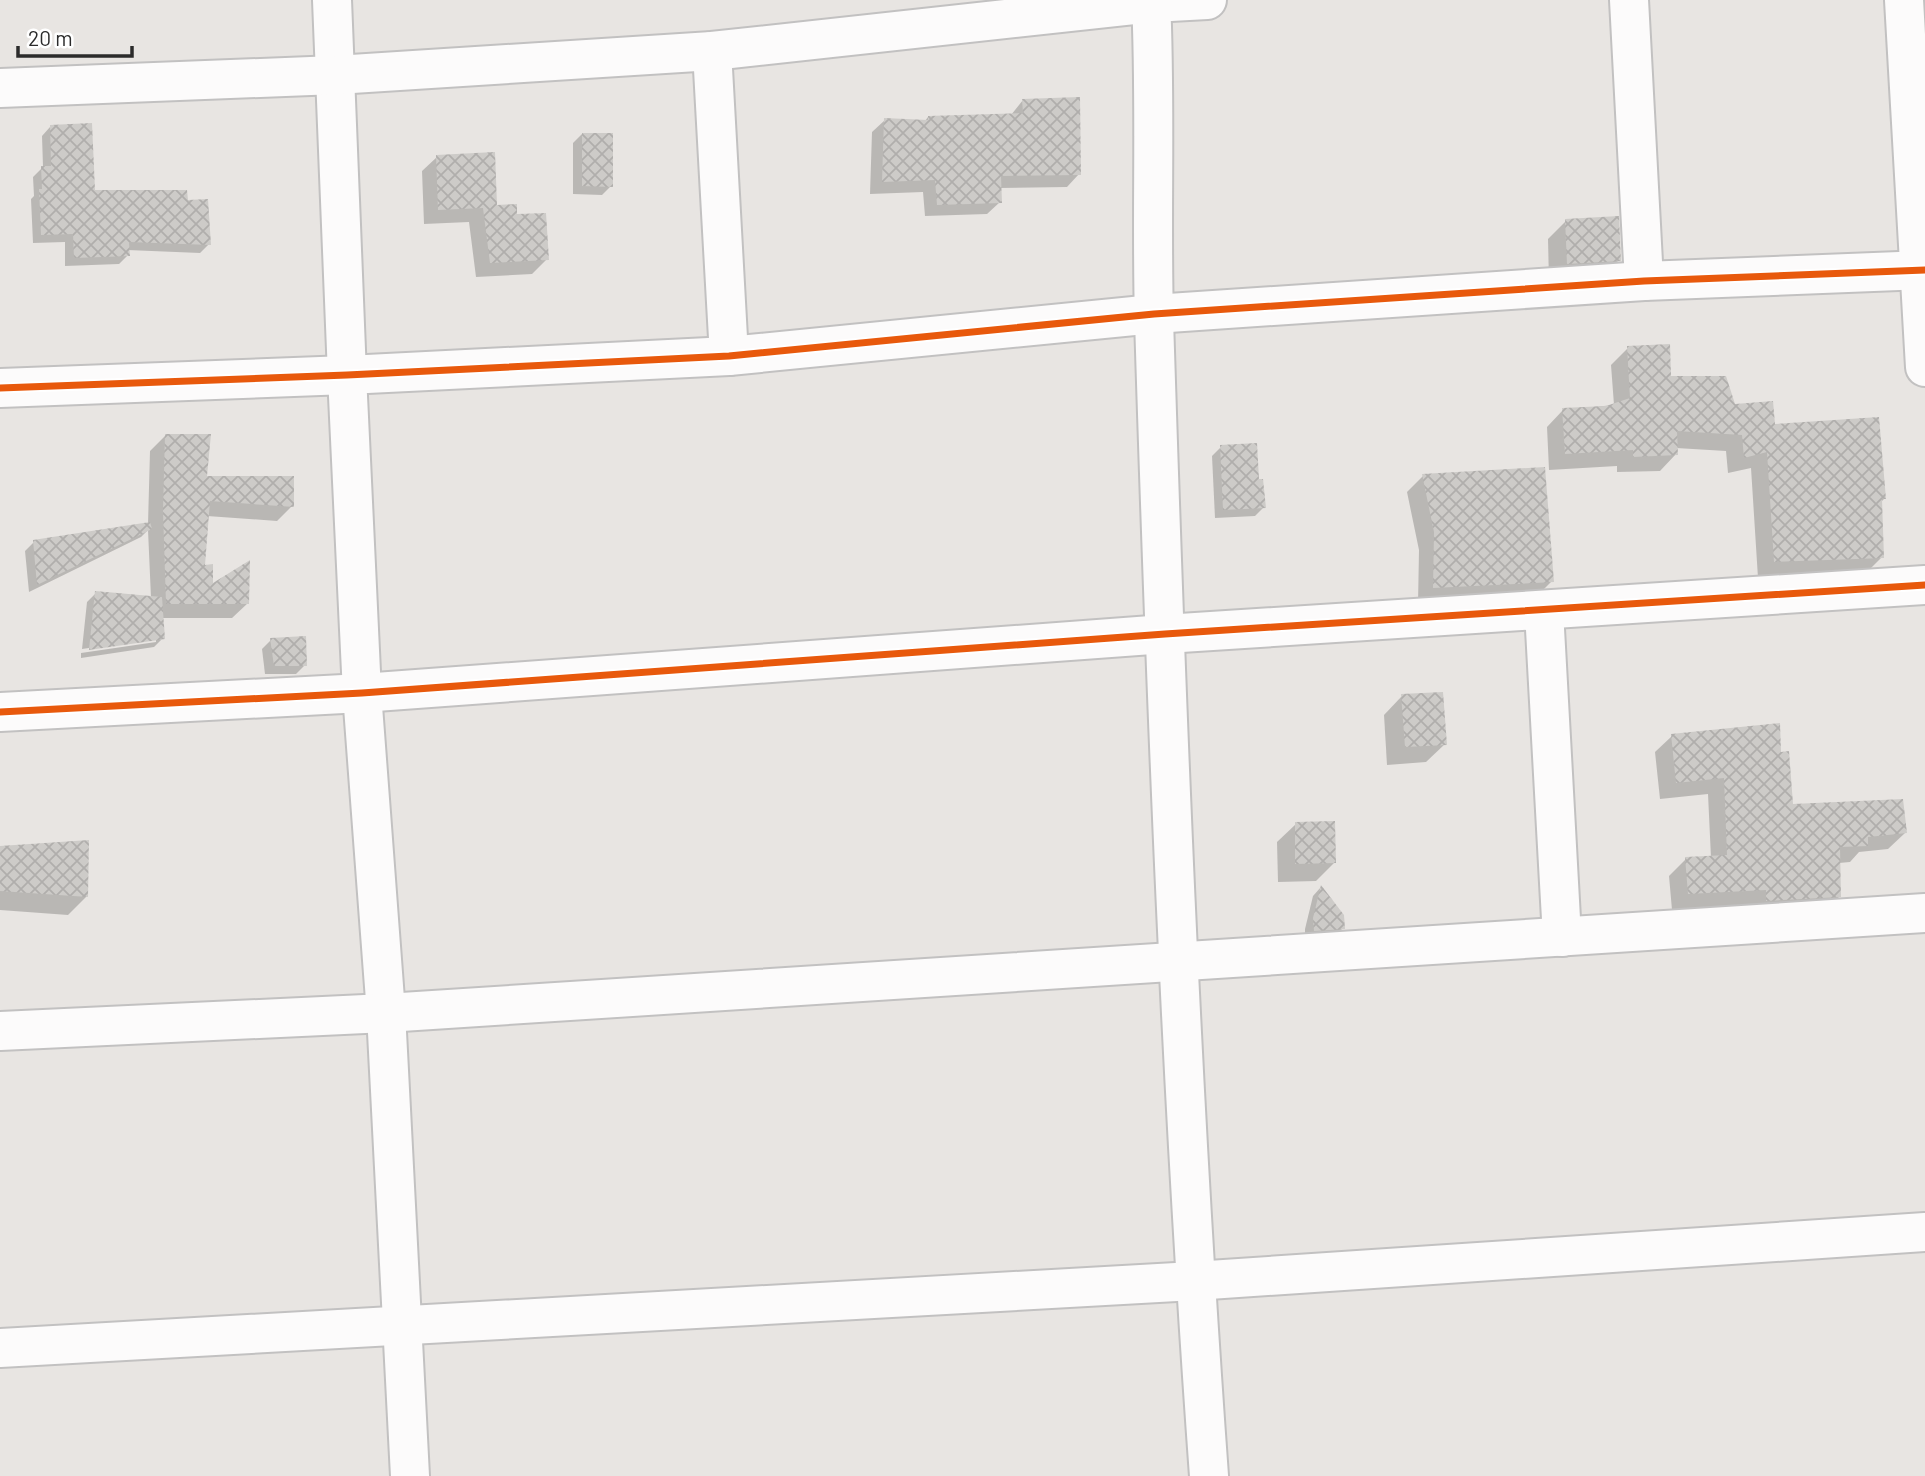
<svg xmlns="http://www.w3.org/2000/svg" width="1925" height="1476" viewBox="0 0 1925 1476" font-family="Barlow,sans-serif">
	<defs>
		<pattern id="building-cross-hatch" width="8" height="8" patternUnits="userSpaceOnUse" patternTransform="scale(1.75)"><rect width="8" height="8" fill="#cdcbc8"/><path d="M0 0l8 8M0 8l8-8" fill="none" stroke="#b0aeac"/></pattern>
	</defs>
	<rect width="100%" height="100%" fill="#e8e5e2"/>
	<g fill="#0003">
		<path d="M 1023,100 L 1079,174 L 1067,187 L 999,188 L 1000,202 L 987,214 L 925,216 L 923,192 L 870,194 L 872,132 L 885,120 L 925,121 L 928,117 L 1011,115 Z"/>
		<path d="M 50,127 L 93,192 L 209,244 L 200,253 L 127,250 L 128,255 L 119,264 L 65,266 L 65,242 L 33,243 L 31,199 L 34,196 L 33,177 L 43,167 L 42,136 Z"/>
		<path d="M 582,134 L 611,186 L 602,195 L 573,194 L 573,143 Z"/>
		<path d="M 437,157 L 495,206 L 515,216 L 547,259 L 532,274 L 476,277 L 469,222 L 424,224 L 422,171 Z"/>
		<path d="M 1566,221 L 1619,260 L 1601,278 L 1549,282 L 1548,239 Z"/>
		<path d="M 1628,348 L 1670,378 L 1773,426 L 1884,499 L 1881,502 L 1882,557 L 1865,574 L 1758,578 L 1751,468 L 1728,473 L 1726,451 L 1676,448 L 1676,454 L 1660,471 L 1617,472 L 1617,466 L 1549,470 L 1547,427 L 1563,410 L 1614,405 L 1611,365 Z"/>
		<path d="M 165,436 L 205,478 L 292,506 L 277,521 L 207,516 L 203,567 L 211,586 L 248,603 L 232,618 L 162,618 L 163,638 L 154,647 L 81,658 L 81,653 L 156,642 L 156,638 L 82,649 L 87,602 L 96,593 L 151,598 L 148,530 L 141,537 L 29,592 L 25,551 L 34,542 L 148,524 L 150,451 Z"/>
		<path d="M 1221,447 L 1258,481 L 1264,507 L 1255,516 L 1215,518 L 1212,456 Z"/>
		<path d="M 1423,476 L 1552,581 L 1536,597 L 1418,604 L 1419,550 L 1407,492 Z"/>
		<path d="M 271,640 L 305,665 L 296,674 L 265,674 L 262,649 Z"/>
		<path d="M 1402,696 L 1445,744 L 1426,762 L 1387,765 L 1384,715 Z"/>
		<path d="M 1672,736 L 1779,754 L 1791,806 L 1905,833 L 1888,849 L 1859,852 L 1850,862 L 1839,863 L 1840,896 L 1823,913 L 1750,906 L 1672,910 L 1669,876 L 1686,859 L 1711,858 L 1708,794 L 1660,799 L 1655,752 Z"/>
		<path d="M 1296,824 L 1334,863 L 1316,881 L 1278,882 L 1277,842 Z"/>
		<path d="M 0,848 L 87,896 L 68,915 L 0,910 Z"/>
		<path d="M 1321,887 L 1343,928 L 1334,937 L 1305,939 L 1305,929 L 1313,896 Z"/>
	</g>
	<g fill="url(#building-cross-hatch)">
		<path d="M 1080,97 L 1081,175 L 1001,176 L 1002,203 L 937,205 L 935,180 L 882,182 L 884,118 L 928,120 L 928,116 L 1023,113 L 1022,99 Z"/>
		<path d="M 92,123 L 95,190 L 187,190 L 188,200 L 208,199 L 211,245 L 129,242 L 130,256 L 74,258 L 73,234 L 41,235 L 39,189 L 42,189 L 41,166 L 51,166 L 50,125 Z"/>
		<path d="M 582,133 L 613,133 L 613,187 L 582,186 Z"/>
		<path d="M 495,152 L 497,205 L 517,204 L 517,214 L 546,213 L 549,260 L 490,263 L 483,208 L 438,210 L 436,155 Z"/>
		<path d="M 1619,216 L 1621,261 L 1567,264 L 1565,219 Z"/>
		<path d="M 1670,344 L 1671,376 L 1726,376 L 1735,404 L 1773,401 L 1775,424 L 1879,417 L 1886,499 L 1882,499 L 1884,558 L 1774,562 L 1767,452 L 1744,458 L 1742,435 L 1677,431 L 1678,455 L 1633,457 L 1633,450 L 1565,454 L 1562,408 L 1606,406 L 1630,398 L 1627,346 Z"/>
		<path d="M 165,434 L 211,434 L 207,476 L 294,476 L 294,507 L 210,501 L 205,565 L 213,564 L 213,583 L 250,560 L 249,604 L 166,604 L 163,511 Z"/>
		<path d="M 1257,443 L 1259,479 L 1263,479 L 1266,508 L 1223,510 L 1220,445 Z"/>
		<path d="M 1545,467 L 1554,582 L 1433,588 L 1434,532 L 1422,474 Z"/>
		<path d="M 150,522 L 152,529 L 37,585 L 33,540 Z"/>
		<path d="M 95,591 L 162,597 L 165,639 L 89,650 Z"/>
		<path d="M 306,636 L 307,666 L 274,666 L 270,638 Z"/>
		<path d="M 1443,692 L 1447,745 L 1405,747 L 1401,694 Z"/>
		<path d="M 1780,723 L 1781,752 L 1789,751 L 1793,804 L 1903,799 L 1907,833 L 1868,837 L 1868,846 L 1840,847 L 1841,897 L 1766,901 L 1766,890 L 1688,894 L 1685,857 L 1727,855 L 1724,778 L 1676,783 L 1671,734 Z"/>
		<path d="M 1335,821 L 1336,863 L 1295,864 L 1295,822 Z"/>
		<path d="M 89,840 L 88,897 L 0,891 L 0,846 Z"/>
		<path d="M 1321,885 L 1344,915 L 1345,929 L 1314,931 L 1313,918 Z"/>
	</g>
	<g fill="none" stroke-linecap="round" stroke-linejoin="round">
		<g stroke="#c2c1c1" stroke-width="42">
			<g id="minor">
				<path d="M 332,0 L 347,375 L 362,693 L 386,1013 L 410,1476"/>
				<path d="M 1151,0 C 1156,106 1151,213 1154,319 C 1166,705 1181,1091 1209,1476"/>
				<path d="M 1629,0 L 1644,281"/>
				<path d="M 1904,0 L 1925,367"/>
				<path d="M 712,51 L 729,356"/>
				<path d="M 0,88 L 336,75 L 712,51 L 1152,3 L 1207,0"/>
				<path d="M 0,388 L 347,375 L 729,356 L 1154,314 L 1644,281 L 1925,270"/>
				<path d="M 1544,611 L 1562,937"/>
				<path d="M 0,712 L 362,693 L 1165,634 L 1925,585"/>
				<path d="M 0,1031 L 386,1013 L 1925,913"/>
				<path d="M 0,1348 L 1194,1281 L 1925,1232"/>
			</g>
		</g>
		<use href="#minor" stroke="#fcfbfb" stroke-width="38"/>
		<g stroke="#fff" stroke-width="11">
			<g id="cycleway">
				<path d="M 0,388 L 347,375 L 729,356 L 1154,314 L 1644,281 L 1925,270"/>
				<path d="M 0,712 L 362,693 L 1165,634 L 1925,585"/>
			</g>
		</g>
		<use href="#cycleway" stroke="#e8590c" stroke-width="7"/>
	</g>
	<path d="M18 46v10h114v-10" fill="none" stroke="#2b2b2b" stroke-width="3.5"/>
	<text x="28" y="46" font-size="21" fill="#2b2b2b" stroke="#ffffff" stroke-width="5" paint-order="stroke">20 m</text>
</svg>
